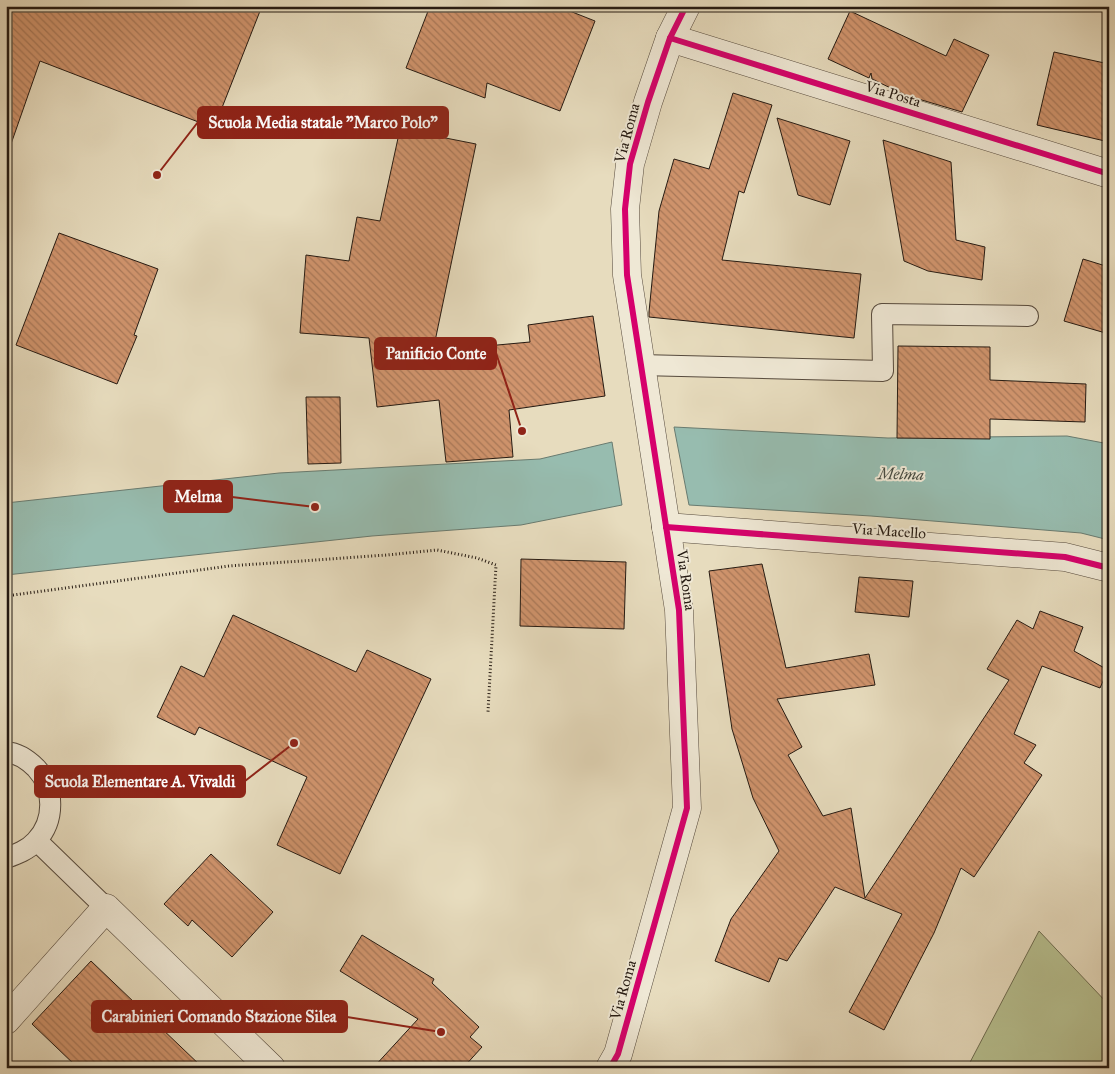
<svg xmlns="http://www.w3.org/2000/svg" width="1115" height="1074" viewBox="0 0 1115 1074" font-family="'IM FELL Great Primer',serif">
	<defs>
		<pattern id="building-back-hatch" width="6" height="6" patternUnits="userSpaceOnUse" patternTransform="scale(1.25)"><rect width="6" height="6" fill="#d0946d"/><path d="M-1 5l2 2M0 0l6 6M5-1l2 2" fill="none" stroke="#a97858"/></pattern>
	</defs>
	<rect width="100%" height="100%" fill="#e7dcbe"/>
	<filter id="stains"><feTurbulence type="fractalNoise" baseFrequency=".004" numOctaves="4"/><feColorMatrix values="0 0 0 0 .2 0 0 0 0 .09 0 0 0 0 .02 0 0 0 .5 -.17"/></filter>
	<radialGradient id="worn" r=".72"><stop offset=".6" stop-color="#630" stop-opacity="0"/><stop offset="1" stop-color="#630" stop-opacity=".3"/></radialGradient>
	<path fill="#b7c090" stroke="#6e6d51" d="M 1039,931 L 1109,1005 L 1109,1068 L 967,1068 Z"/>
	<g fill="#97bcaf" stroke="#697b70">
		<path d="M 674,427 L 888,438 L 1067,436 L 1109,444 L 1109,540 L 1081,533 L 871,516 L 689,505 Z"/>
		<path d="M 612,442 L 622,505 L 521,525 L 372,536 L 6,575 L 6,503 L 279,473 L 540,459 Z"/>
	</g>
	<g fill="url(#building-back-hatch)" stroke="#251a12">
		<path d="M 6,6 L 262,6 L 214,128 L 40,61 L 11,144 L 6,143 Z"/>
		<path d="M 430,6 L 557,6 L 595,21 L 560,111 L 487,83 L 485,98 L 406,68 Z"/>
		<path d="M 850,11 L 946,56 L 954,39 L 989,55 L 962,112 L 905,95 L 872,79 L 871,73 L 869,78 L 828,59 Z"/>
		<path d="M 1054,52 L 1109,64 L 1109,142 L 1037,125 Z"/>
		<path d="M 733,93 L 772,105 L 744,193 L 739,191 L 722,260 L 861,274 L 854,338 L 649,317 L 649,312 L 659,211 L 674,159 L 709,169 Z"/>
		<path d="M 777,118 L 850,141 L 830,205 L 798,195 Z"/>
		<path d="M 400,129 L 476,144 L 433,351 L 530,342 L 528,325 L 593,316 L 605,396 L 509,410 L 513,457 L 446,462 L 439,400 L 377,407 L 369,338 L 300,333 L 306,255 L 349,261 L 357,217 L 380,221 Z"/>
		<path d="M 883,140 L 951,162 L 956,240 L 985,247 L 982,280 L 928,271 L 904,261 Z"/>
		<path d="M 59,233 L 158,269 L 134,335 L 137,336 L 117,384 L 16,345 Z"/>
		<path d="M 1083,259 L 1109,267 L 1109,334 L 1064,321 Z"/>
		<path d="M 898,346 L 990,347 L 990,380 L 1086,384 L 1085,422 L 990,419 L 990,439 L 897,438 Z"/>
		<path d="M 306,397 L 340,397 L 341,463 L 308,464 Z"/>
		<path d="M 521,559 L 626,562 L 624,629 L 520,626 Z"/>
		<path d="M 762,564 L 786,668 L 869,654 L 875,685 L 777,699 L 802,747 L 788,755 L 823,816 L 851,808 L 865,898 L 1009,680 L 987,669 L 1017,620 L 1033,629 L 1040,611 L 1083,627 L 1074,651 L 1108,670 L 1100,688 L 1042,666 L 1014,734 L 1036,745 L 1024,763 L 1042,775 L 974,877 L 961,868 L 934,933 L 884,1030 L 849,1012 L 902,914 L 835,887 L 787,961 L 779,958 L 769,982 L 715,961 L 731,919 L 779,851 L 753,798 L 732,729 L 709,571 Z"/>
		<path d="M 859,577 L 913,581 L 909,617 L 855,612 Z"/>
		<path d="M 233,615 L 356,672 L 367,650 L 431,679 L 340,874 L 277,845 L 307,777 L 199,727 L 195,735 L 157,717 L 181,666 L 204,677 Z"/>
		<path d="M 211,854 L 273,912 L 232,957 L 192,920 L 188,926 L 164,904 Z"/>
		<path d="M 362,935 L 434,979 L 432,983 L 479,1027 L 470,1037 L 482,1047 L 463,1068 L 373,1068 L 418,1019 L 340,971 Z"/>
		<path d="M 91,961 L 203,1068 L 78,1068 L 32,1024 Z"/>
	</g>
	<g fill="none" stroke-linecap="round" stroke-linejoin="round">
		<g stroke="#564a3d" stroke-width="22">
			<g id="service">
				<path d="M 640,365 L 883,371 L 882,314 L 1028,316"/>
				<path d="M 6,752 C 18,753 28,760 36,768 C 55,788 55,821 36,841 C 28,850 17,854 6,858"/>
				<path d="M 37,841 L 106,908"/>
			</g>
		</g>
		<g stroke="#564a3d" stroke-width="29">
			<g id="minor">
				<path d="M 670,38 L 1109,174"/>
				<path d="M 666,527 L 1065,557 L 1109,568"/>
				<path d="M 6,1020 L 106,908 L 271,1068"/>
			</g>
		</g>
		<g stroke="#564a3d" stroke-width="29">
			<path id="tertiary" d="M 610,1068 L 618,1054 L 687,808 L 679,610 L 627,275 L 625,209 L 630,164 L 648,102 L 670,38 L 686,6"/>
		</g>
		<path stroke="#251a12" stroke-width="3" stroke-dasharray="1 2.5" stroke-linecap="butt" d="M 6,596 L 229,566 L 387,555 L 437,550 L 477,558 L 496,565 L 488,712"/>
		<use href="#service" stroke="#efe8d5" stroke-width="20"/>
		<use href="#minor" stroke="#efe8d5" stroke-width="28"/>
		<use href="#tertiary" stroke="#efe8d5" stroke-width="28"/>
		<g stroke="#efe8d5" stroke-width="9">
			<g id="cycleway">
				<path d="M 670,38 L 1109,174"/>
				<path d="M 666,527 L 1065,557 L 1109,568"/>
				<path d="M 610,1068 L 618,1054 L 687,808 L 679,610 L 627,275 L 625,209 L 630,164 L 648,102 L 670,38 L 686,6"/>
			</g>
		</g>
		<use href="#cycleway" stroke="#d6006c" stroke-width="6"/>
	</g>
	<g text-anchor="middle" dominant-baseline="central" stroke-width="4" stroke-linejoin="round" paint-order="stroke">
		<g font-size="15" fill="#251a12" stroke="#efe8d5">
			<text transform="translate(893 94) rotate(17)">Via Posta</text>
			<text transform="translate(627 133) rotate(-75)">Via Roma</text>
			<text transform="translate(889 531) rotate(4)">Via Macello</text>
			<text transform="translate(686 580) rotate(82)">Via Roma</text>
			<text transform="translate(623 990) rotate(-74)">Via Roma</text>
		</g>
		<g font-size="16" font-style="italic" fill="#474b41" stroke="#efe8d5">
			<text transform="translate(901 474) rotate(1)">Melma</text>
		</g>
	</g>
	<path fill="none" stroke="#8f2418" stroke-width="2" d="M157 175L198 122M522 431L496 353M315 507L232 497M294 743L245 781M441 1032L347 1017"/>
	<g fill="#8f2418" stroke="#efe8d5" stroke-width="2">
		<circle cx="157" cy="175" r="5"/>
		<circle cx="522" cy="431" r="5"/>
		<circle cx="315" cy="507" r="5"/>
		<circle cx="294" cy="743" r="5"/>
		<circle cx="441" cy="1032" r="5"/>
	</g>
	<g fill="#8f2418" stroke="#8f2418" stroke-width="2">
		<rect x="198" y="107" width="250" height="31" rx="5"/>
		<rect x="375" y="338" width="121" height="31" rx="5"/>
		<rect x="164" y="481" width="68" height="31" rx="5"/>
		<rect x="35" y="766" width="210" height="31" rx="5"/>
		<rect x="92" y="1001" width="255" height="31" rx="5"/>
	</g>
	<g font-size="16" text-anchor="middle" font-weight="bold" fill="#fff">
		<text x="323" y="128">Scuola Media statale "Marco Polo"</text>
		<text x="436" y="359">Panificio Conte</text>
		<text x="198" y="502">Melma</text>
		<text x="140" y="787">Scuola Elementare A. Vivaldi</text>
		<text x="219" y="1022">Carabinieri Comando Stazione Silea</text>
	</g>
	<rect width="1115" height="1074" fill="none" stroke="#e7dcbe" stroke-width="25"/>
	<rect x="8" y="8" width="1100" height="1059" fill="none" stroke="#251a12" stroke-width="2.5"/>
	<rect x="12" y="12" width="1090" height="1049" fill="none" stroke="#251a12"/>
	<rect width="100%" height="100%" filter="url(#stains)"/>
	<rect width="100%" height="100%" fill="url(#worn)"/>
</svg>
